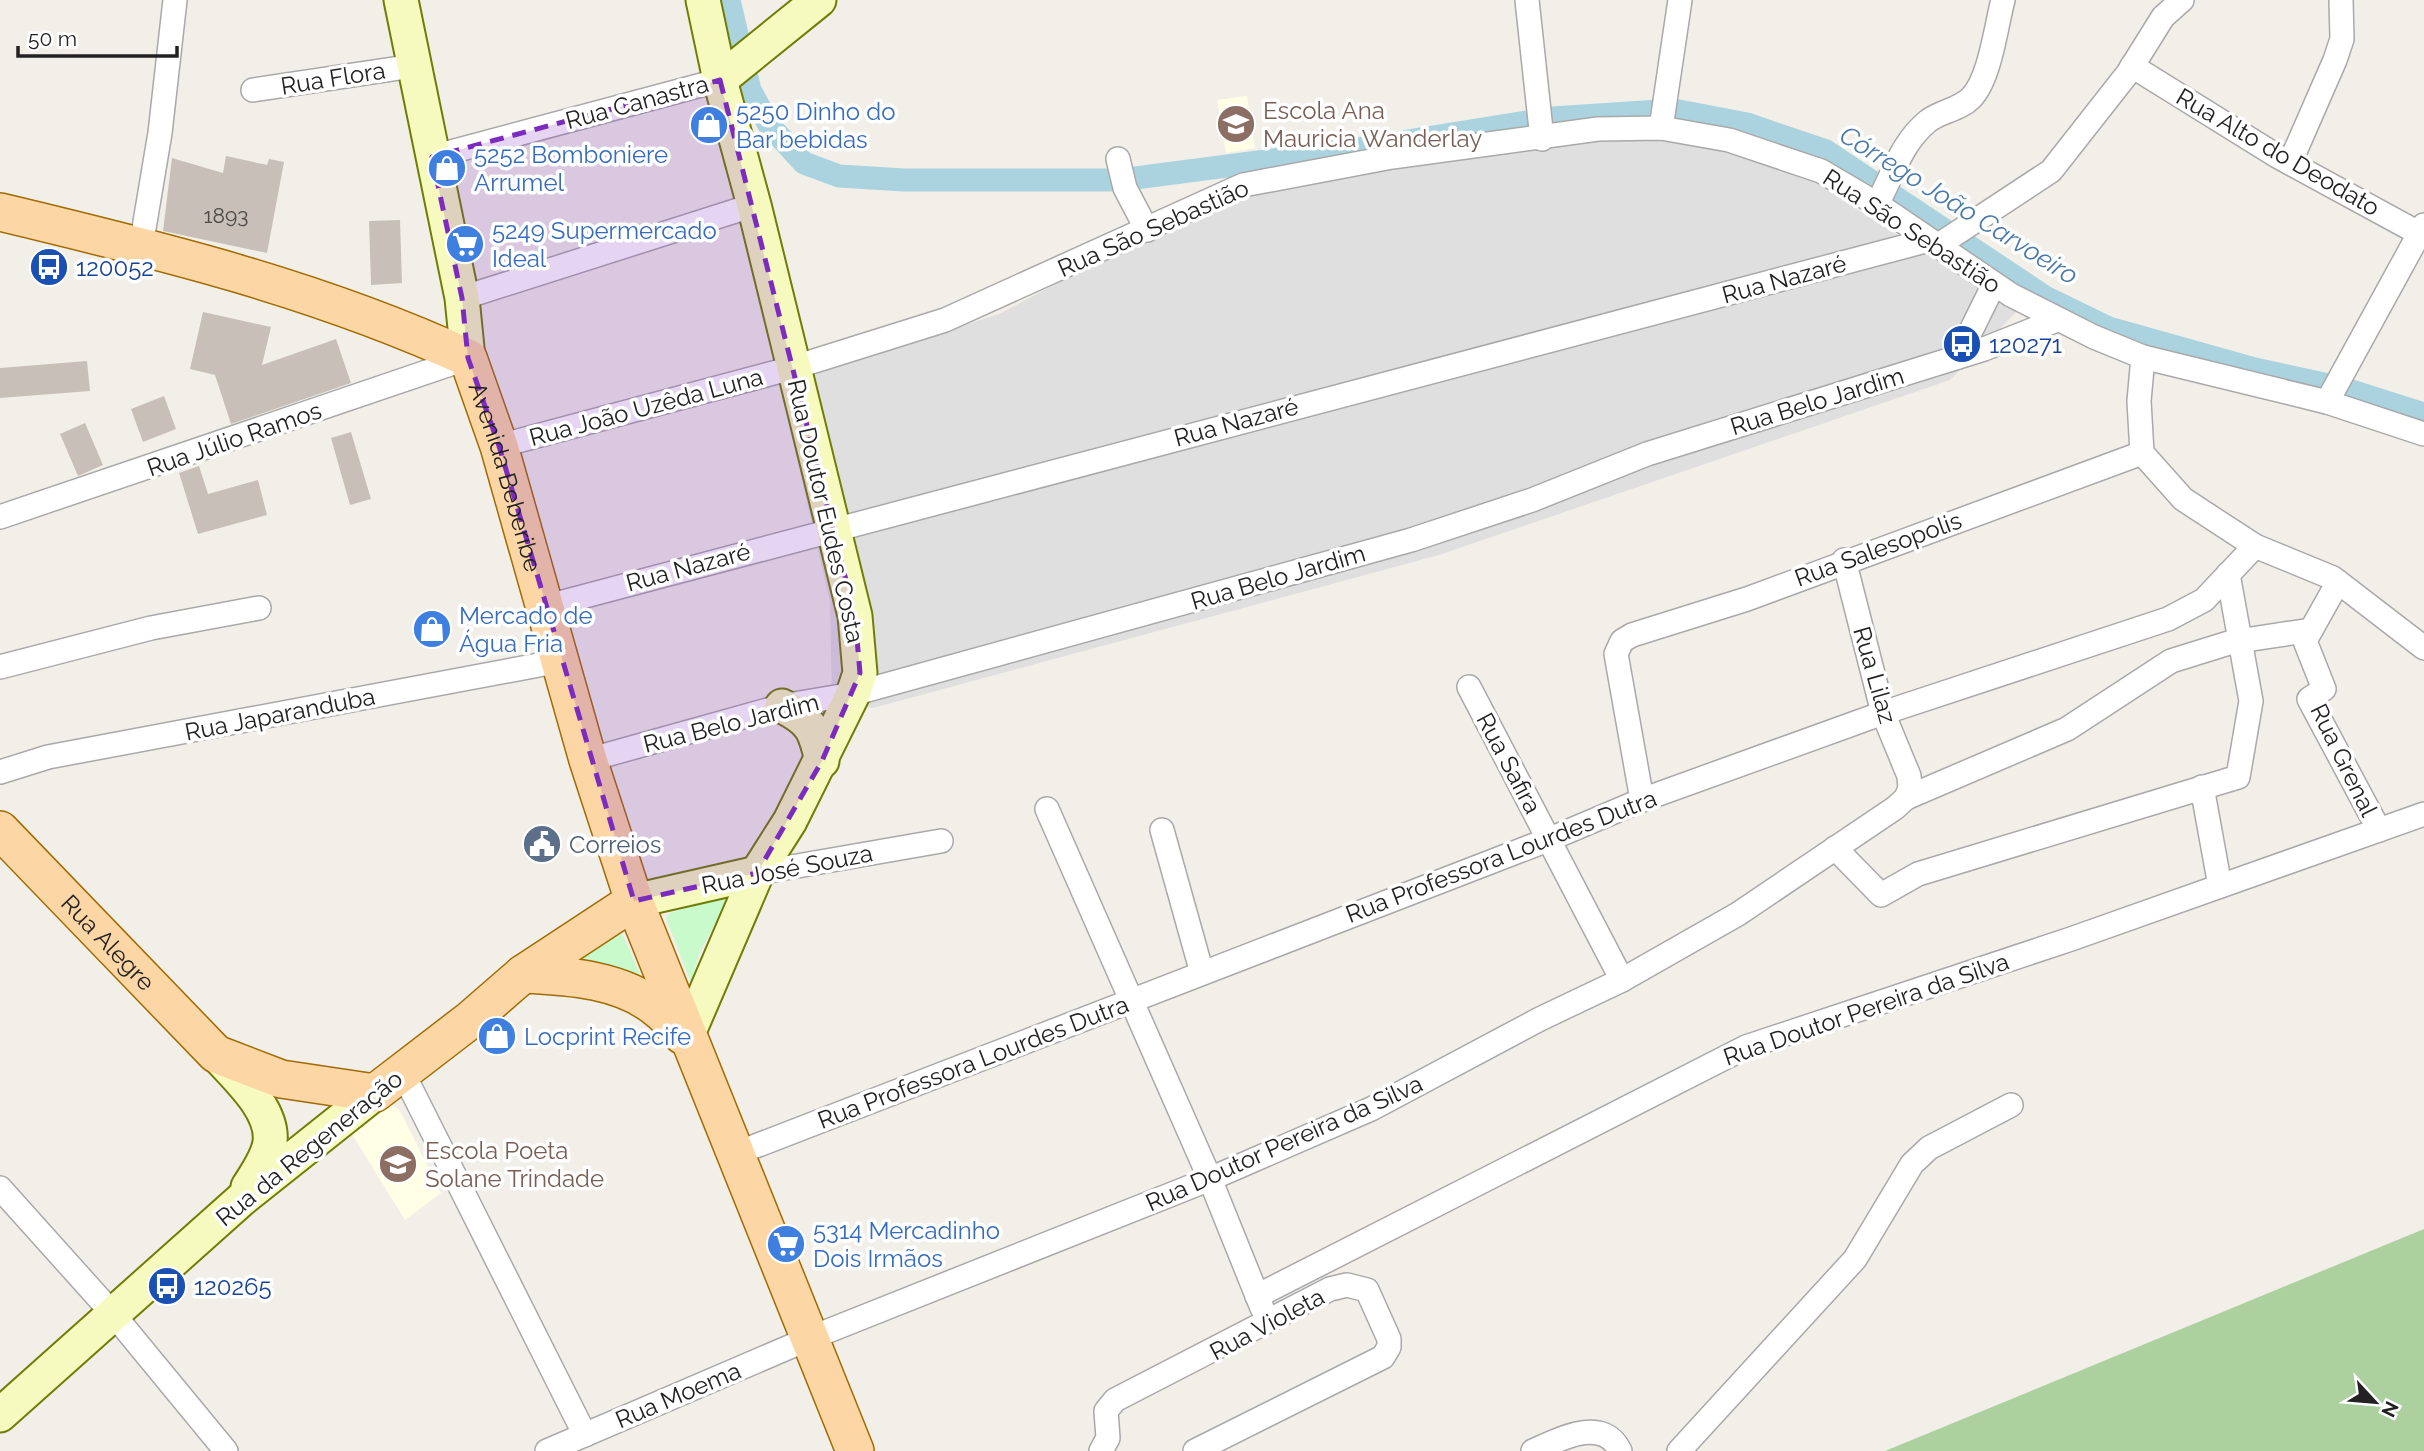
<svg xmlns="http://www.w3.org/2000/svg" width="2424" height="1451" viewBox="0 0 2424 1451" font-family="Raleway,sans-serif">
	<rect width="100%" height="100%" fill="#f2efe9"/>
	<path fill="#e0dfdf" d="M 1588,136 L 1704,140 L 1783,162 L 2017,311 L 1950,380 L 1439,555 L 873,708 L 832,704 L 830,602 L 780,385 L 999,314 L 1242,185 Z"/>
	<g fill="#ffffe5">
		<path d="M 1247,96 L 1255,148 L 1226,153 L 1217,100 Z"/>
		<path d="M 391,1105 L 399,1109 L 441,1193 L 405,1220 L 352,1134 Z"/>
	</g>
	<path fill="#add19e" d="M 2424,1229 L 2424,1451 L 1885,1451 Z"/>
	<g fill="#c8facc">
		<path d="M 725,897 L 727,902 L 700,951 L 691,982 L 666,918 L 670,913 Z"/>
		<path d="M 618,932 L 623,936 L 642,979 L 577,960 Z"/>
	</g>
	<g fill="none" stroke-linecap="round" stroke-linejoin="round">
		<path stroke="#aad3df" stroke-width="23" d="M 729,0 L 750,90 L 769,125 L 804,163 L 839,176 L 904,180 L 1120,180 L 1364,148 L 1552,118 L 1674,110 L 1747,124 L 1826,151 L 2045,297 L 2109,328 L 2255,369 L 2342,388 L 2424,414"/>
	</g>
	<g fill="#c7bfb8">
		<path d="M 226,156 L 267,165 L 269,159 L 284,162 L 267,253 L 163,231 L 172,158 L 223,173 Z"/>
		<path d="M 400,220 L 402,283 L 371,285 L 369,221 Z"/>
		<path d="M 203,312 L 271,327 L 262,365 L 336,339 L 351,383 L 231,424 L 215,375 L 190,369 Z"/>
		<path d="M 87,361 L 90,391 L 0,398 L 0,368 Z"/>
		<path d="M 164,396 L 176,429 L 143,442 L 131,409 Z"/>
		<path d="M 85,423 L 103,465 L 78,476 L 60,434 Z"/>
		<path d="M 351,432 L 371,499 L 350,505 L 331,438 Z"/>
		<path d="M 199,466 L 208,494 L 258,480 L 267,515 L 198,534 L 179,473 Z"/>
	</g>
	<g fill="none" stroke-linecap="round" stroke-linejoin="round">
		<g stroke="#a9a9a9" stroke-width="26">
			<g id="street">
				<path d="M 1527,0 L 1542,139"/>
				<path d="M 2132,66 L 2277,156 L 2424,236"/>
				<path d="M 253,90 L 413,66"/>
				<path d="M 1661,128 L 1680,0"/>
				<path d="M 432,157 L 720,80"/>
				<path d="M 1118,159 L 1125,188 L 1147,230"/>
				<path d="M 2290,163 L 2335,60 L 2342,39 L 2341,0"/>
				<path d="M 1877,204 C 1893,175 1901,143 1928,121 C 1941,111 1959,110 1971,98 C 1990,79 1996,26 2003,0"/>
				<path d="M 141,246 L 160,133 L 175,0"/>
				<path d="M 1937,246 L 2051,171 L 2128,73 L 2163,17 L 2182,0"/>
				<path d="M 462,298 L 754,205"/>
				<path d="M 1958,357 L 1994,284"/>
				<path d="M 2143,357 L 2139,401 L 2142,453 L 2183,499 L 2255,546 L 2333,578 L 2424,648"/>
				<path d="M 2327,402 L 2424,225"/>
				<path d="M 499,446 L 792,368 L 945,320 L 1243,185 L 1392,157 L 1598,129 L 1661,128 L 1729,140 L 1821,171 L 1877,204 L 2011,295 L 2094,337 L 2143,357 L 2327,402 L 2424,434"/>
				<path d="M 0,517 L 468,358"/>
				<path d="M 2338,582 L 2305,641 L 2324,689 L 2309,699 L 2379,830"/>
				<path d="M 544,607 L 1929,240"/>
				<path d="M 0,667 L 151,628 L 259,608"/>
				<path d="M 1469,687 L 1622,980"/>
				<path d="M 588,760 L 782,706 L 853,694 L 1411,540 L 1532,500 L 1647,454 L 1984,349 L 2057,320"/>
				<path d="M 0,772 L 48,757 L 560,661"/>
				<path d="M 2202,787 L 2220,886"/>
				<path d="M 1906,798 L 2067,729 L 2171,661 L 2232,642 L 2311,630"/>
				<path d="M 1642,800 L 1616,654 L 1622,641 L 1632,635 L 1747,599 L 2142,453"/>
				<path d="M 1047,809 L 1210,1179 L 1262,1308"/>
				<path d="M 1162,830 L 1202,973"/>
				<path d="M 1835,848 L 1881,895 L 1918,874 L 2238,777 L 2251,701 L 2228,574"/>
				<path d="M 757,873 L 941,841"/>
				<path d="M 402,1071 L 585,1435"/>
				<path d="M 735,1154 L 1550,839 L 1642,800 L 1883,713 L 2168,619 L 2204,600 L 2255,546"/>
				<path d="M 0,1188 L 114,1315 L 226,1451"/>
				<path d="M 1257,1296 L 1746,1047 L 2071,939 L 2424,814"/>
				<path d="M 547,1451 L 808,1339 L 1210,1179 L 1371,1109 L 1540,1019 L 1622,980 L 1738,914 L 1895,808 L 1906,798 L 1910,788 L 1909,776 L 1883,713 L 1844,560"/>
				<path d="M 1101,1451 L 1108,1438 L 1106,1411 L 1115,1400 L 1330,1289 L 1347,1285 L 1367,1290 L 1389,1339 L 1389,1347 L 1383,1357 L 1195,1451"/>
				<path d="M 1533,1451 C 1558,1440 1603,1415 1620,1451"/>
				<path d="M 1679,1451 L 1855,1259 L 1912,1164 L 1929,1148 L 2011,1105"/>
			</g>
		</g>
		<g stroke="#707d05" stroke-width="37">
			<g id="secondary">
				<path d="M 401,0 L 462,298 L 468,358"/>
				<path d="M 720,80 L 819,0"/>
				<path d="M 782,706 C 812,721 815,730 822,761"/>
				<path d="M 634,901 L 757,873"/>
				<path d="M 688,1034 L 757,873 L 790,821 L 853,694 L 860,673 L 855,616 L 754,205 L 720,80 L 703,0"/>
				<path d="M 216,1054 C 235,1076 274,1109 270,1142 C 268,1158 256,1174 248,1187"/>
				<path d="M 0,1415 L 242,1199 L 375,1093"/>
			</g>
		</g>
		<g stroke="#a06b00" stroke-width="40">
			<g id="primary">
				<path id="s1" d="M 0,212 C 159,250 318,289 468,358 L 499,446 L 588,760 L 634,901 L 855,1451"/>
				<path id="s2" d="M 0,830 L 216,1054 L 281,1079 L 375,1093 L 470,1020 L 523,974 L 634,901"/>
				<path d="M 523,974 C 568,976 623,979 660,1011 C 668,1017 674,1027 682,1035"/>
			</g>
		</g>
		<use href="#street" stroke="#fff" stroke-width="23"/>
		<use href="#secondary" stroke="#f7fabf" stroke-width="33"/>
		<use href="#primary" stroke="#fcd6a4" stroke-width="37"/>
	</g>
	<path fill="#7b2cbf" fill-opacity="0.2" stroke="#7b2cbf" stroke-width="5" stroke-dasharray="14 9" stroke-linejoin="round" d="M 720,80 L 855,616 L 860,673 L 822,761 L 757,873 L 634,901 L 499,446 L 468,358 L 462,298 L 432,157 Z"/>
	<defs>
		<g id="school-disc" transform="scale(2.0125)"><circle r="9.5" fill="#8d6e63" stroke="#fff"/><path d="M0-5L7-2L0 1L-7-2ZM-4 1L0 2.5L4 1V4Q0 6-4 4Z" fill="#fff"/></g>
		<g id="shop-disc" transform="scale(2.0125)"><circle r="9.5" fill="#3f7fe0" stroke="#fff"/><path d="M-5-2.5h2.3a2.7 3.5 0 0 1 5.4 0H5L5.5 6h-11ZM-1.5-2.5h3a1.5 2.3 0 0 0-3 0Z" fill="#fff"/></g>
		<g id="supermarket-disc" transform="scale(2.0125)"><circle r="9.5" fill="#3f7fe0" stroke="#fff"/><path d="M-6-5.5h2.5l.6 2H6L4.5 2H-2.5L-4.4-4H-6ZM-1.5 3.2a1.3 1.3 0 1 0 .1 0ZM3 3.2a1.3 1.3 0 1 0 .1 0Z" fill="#fff"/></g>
		<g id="bus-disc" transform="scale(2.0125)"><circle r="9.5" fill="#1a4fb4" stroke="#fff"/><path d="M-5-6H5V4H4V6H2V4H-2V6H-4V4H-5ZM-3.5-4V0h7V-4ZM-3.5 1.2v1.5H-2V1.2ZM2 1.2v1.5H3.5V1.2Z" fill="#fff"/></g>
		<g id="civic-disc" transform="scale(2.0125)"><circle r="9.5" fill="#5c6f8a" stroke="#fff"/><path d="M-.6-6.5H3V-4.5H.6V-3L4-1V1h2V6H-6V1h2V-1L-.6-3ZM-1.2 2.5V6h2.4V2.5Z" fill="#fff"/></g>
	</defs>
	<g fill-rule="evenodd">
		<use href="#school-disc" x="1236" y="124"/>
		<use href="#shop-disc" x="709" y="125"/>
		<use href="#shop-disc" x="447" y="168"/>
		<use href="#supermarket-disc" x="465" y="244"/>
		<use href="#bus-disc" x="49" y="267"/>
		<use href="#bus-disc" x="1962" y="344"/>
		<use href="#shop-disc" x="432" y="629"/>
		<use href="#civic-disc" x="542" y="844"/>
		<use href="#shop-disc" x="497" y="1036"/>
		<use href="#school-disc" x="398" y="1164"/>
		<use href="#supermarket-disc" x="786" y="1244"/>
		<use href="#bus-disc" x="167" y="1286"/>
	</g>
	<g text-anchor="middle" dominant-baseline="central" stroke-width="7" stroke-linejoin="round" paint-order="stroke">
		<g font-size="21" fill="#4b4948">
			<text x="226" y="215">1893</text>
		</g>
		<g font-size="24" fill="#222" stroke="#fff">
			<text transform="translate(333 78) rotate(-9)">Rua Flora</text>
			<text transform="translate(637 102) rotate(-15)">Rua Canastra</text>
			<text transform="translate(2278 152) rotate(30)">Rua Alto do Deodato</text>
			<text transform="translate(1153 228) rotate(-24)">Rua São Sebastião</text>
			<text transform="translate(1912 231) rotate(33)">Rua São Sebastião</text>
			<text transform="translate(1784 279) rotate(-15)">Rua Nazaré</text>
			<text transform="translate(1817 401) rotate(-17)">Rua Belo Jardim</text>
			<text transform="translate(646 407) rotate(-15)">Rua João Uzêda Luna</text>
			<text transform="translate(1236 422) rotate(-15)">Rua Nazaré</text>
			<text transform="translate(234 439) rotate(-19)">Rua Júlio Ramos</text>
			<text stroke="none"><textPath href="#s1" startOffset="616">Avenida Beberibe</textPath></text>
			<text transform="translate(826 511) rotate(77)">Rua Doutor Eudes Costa</text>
			<text transform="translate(1878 549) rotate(-20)">Rua Salesopolis</text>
			<text transform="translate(688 567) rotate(-15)">Rua Nazaré</text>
			<text transform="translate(1278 577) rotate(-16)">Rua Belo Jardim</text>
			<text transform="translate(1875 675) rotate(74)">Rua Lilaz</text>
			<text transform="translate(280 714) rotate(-11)">Rua Japaranduba</text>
			<text transform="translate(731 723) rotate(-14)">Rua Belo Jardim</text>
			<text transform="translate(2344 760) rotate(64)">Rua Grenal</text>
			<text transform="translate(1509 763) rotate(62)">Rua Safira</text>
			<text transform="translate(1501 856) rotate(-21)">Rua Professora Lourdes Dutra</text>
			<text transform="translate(787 869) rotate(-11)">Rua José Souza</text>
			<text stroke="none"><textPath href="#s2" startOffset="156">Rua Alegre</textPath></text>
			<text transform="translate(1866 1009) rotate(-19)">Rua Doutor Pereira da Silva</text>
			<text transform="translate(973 1062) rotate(-21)">Rua Professora Lourdes Dutra</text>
			<text transform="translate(1284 1143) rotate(-24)">Rua Doutor Pereira da Silva</text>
			<text transform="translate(309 1148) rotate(-39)">Rua da Regeneração</text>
			<text transform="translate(1267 1324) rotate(-28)">Rua Violeta</text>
			<text transform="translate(678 1395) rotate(-23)">Rua Moema</text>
		</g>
		<g font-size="24" fill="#785e54" stroke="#fff" text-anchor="start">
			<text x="1263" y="110">Escola Ana<tspan x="1263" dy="28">Mauricia Wanderlay</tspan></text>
			<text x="425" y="1150">Escola Poeta<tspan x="425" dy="28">Solane Trindade</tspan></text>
		</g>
		<g font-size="24" fill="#366cbe" stroke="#fff" text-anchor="start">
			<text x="736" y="111">5250 Dinho do<tspan x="736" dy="28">Bar bebidas</tspan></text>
			<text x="474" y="154">5252 Bomboniere<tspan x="474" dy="28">Arrumel</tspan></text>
			<text x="492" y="230">5249 Supermercado<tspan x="492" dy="28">Ideal</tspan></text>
			<text x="459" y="615">Mercado de<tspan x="459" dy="28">Água Fria</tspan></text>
			<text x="524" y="1036">Locprint Recife</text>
			<text x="813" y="1230">5314 Mercadinho<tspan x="813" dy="28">Dois Irmãos</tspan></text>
		</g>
		<g font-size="24" fill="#164399" stroke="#fff" text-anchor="start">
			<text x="76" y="267">120052</text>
			<text x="1989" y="344">120271</text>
			<text x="194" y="1286">120265</text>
		</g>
		<g font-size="24" fill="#4e5e75" stroke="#fff" text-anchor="start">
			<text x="569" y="844">Correios</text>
		</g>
		<g font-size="26" font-style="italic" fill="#4a7aab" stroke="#fff">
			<text transform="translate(1959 205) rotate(32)">Córrego João Carvoeiro</text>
		</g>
	</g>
	<g transform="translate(2375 1402) rotate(116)" stroke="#ffffff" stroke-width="5" paint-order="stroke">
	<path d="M0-5L12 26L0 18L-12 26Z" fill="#222222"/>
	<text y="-10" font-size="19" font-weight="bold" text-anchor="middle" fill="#222222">N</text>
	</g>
	<path d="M18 46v10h159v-10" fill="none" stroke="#222222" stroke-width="3.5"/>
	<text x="28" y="46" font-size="21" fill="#222222" stroke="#ffffff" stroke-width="5" paint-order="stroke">50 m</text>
</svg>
